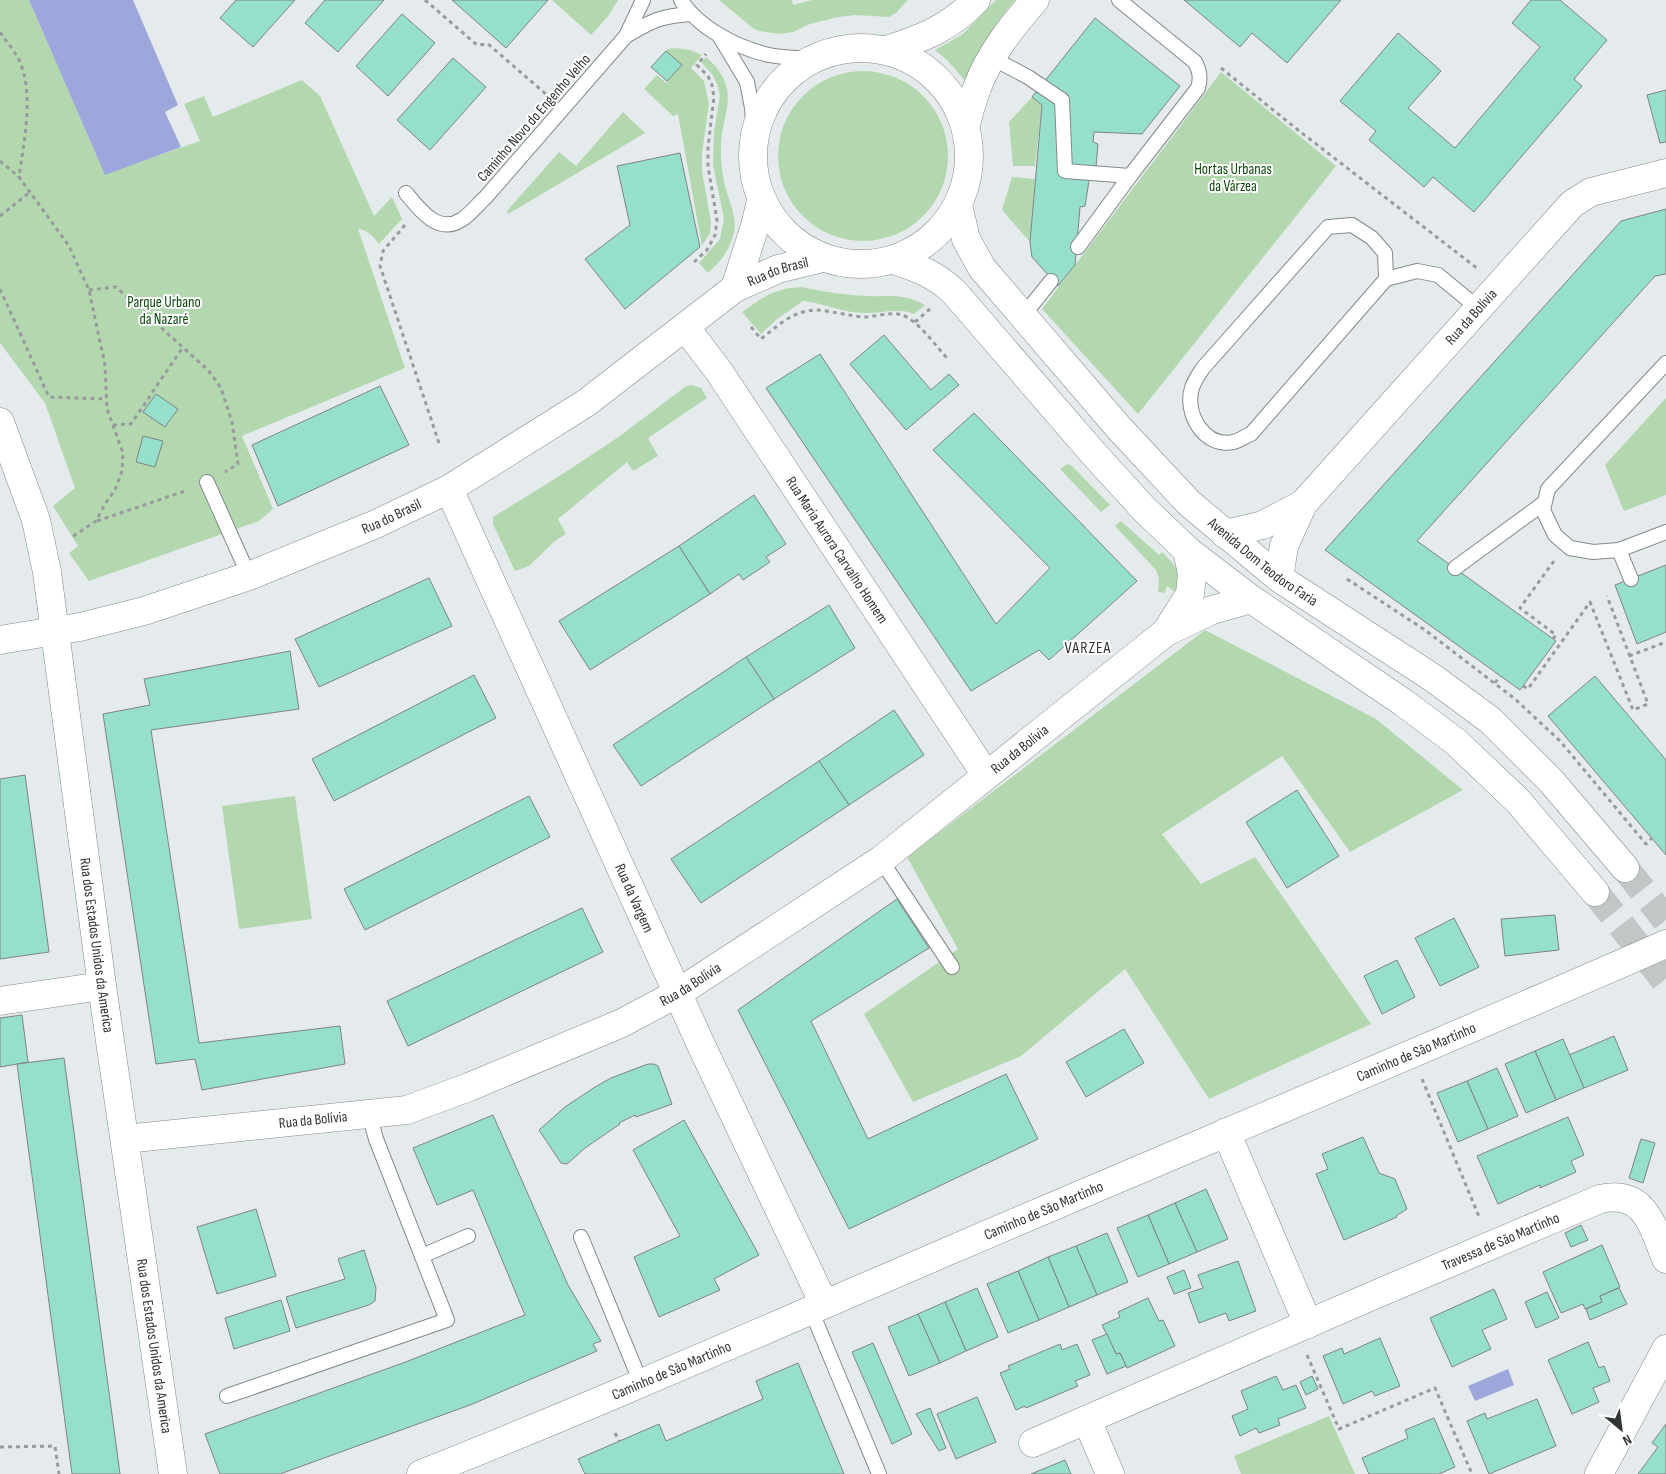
<svg xmlns="http://www.w3.org/2000/svg" width="1666" height="1474" viewBox="0 0 1666 1474" font-family="'Sofia Sans Condensed',sans-serif">
	<rect width="100%" height="100%" fill="#e5ebec"/>
	<g fill="#b3d8b0">
		<path d="M 0,0 L 29,0 L 105,174 L 200,141 L 184,104 L 204,96 L 213,117 L 302,80 L 320,96 L 374,216 L 392,197 L 402,219 L 379,244 C 373,236 368,230 358,229 L 405,368 L 242,436 L 273,509 L 259,521 L 89,581 L 69,553 L 78,546 L 53,506 L 75,488 L 45,403 L 0,343 Z"/>
		<path d="M 552,0 L 618,0 L 609,15 L 591,35 Z"/>
		<path d="M 719,0 L 792,0 L 793,5 L 812,0 L 908,0 L 896,13 L 889,17 L 856,15 L 838,17 L 810,24 L 793,32 L 779,34 L 760,31 L 754,29 Z"/>
		<path d="M 996,0 L 1015,0 C 993,24 980,54 968,84 L 947,60 L 935,50 L 963,34 Z"/>
		<path d="M 675,48 L 690,50 L 702,55 L 691,68 L 704,81 L 709,104 L 702,153 L 702,171 L 711,222 L 710,233 L 702,246 L 678,114 L 673,116 L 644,89 L 657,75 L 666,83 L 681,65 L 666,51 L 667,49 Z"/>
		<path d="M 706,57 C 716,66 724,75 727,89 C 730,104 724,119 722,134 C 720,147 721,163 723,176 C 725,194 738,214 734,232 C 730,250 721,261 708,273 L 699,263 L 720,239 L 724,219 L 713,165 L 714,131 L 720,96 L 717,84 L 712,74 L 701,62 Z"/>
		<circle cx="863" cy="156" r="85"/>
		<path d="M 1221,72 L 1336,166 L 1138,414 L 1042,309 Z"/>
		<path d="M 1032,97 L 1042,105 L 1035,166 L 1013,166 L 1009,122 Z"/>
		<path d="M 623,112 L 645,133 L 508,214 L 507,211 L 559,152 L 576,166 Z"/>
		<path d="M 1012,177 L 1035,179 L 1030,242 L 1002,210 Z"/>
		<path d="M 802,287 C 824,292 845,295 868,296 C 891,297 903,293 925,305 L 914,314 C 898,307 881,314 864,313 C 843,313 824,303 803,301 L 777,319 L 761,334 L 742,312 C 763,297 775,288 802,287 Z"/>
		<path d="M 691,385 L 701,388 L 707,398 L 648,438 L 658,456 L 633,471 L 627,462 L 558,519 L 566,534 L 555,541 L 529,566 L 515,571 L 493,524 L 493,517 L 561,475 L 617,438 L 685,387 Z"/>
		<path d="M 1666,398 L 1666,495 L 1624,511 L 1605,465 Z"/>
		<path d="M 1067,464 L 1071,465 L 1110,505 L 1101,512 L 1060,469 Z"/>
		<path d="M 1121,521 L 1159,555 L 1162,552 C 1180,570 1180,572 1181,597 L 1167,586 L 1165,593 L 1158,592 L 1159,579 L 1156,570 L 1115,526 Z"/>
		<path d="M 1205,630 L 1376,719 L 1463,790 L 1350,852 L 1282,756 L 1162,834 L 1201,884 L 1255,857 L 1371,1024 L 1209,1099 L 1125,969 L 1021,1056 L 913,1102 L 864,1014 L 958,949 L 907,857 Z"/>
		<path d="M 295,796 L 312,919 L 239,929 L 222,806 Z"/>
		<path d="M 1329,1416 L 1355,1474 L 1241,1474 L 1234,1456 Z"/>
	</g>
	<g fill="#9ea7db">
		<path d="M 29,0 L 133,0 L 178,105 L 165,112 L 181,147 L 105,175 Z"/>
		<path d="M 1508,1369 L 1514,1385 L 1475,1401 L 1468,1386 Z"/>
	</g>
	<g fill="#97dfcd" stroke="#7e8482">
		<path d="M 236,0 L 295,0 L 253,47 L 220,18 Z"/>
		<path d="M 325,0 L 384,0 L 338,52 L 305,23 Z"/>
		<path d="M 452,0 L 548,0 L 506,48 Z"/>
		<path d="M 1184,0 L 1341,0 L 1287,63 L 1252,33 L 1240,47 Z"/>
		<path d="M 1531,0 L 1560,0 L 1607,40 L 1574,79 L 1582,86 L 1474,212 L 1433,177 L 1424,187 L 1369,140 L 1376,131 L 1340,101 L 1398,33 L 1441,71 L 1408,108 L 1455,148 L 1540,47 L 1512,23 Z"/>
		<path d="M 402,14 L 435,43 L 388,96 L 356,66 Z"/>
		<path d="M 1095,18 L 1180,86 L 1142,134 L 1094,132 L 1093,142 L 1098,144 L 1096,167 L 1091,168 L 1085,206 L 1080,207 L 1075,265 L 1058,286 L 1032,257 L 1030,242 L 1042,105 L 1032,97 Z"/>
		<path d="M 666,51 L 682,65 L 667,81 L 651,67 Z"/>
		<path d="M 453,58 L 486,87 L 430,150 L 397,120 Z"/>
		<path d="M 1666,90 L 1666,142 L 1660,143 L 1647,95 Z"/>
		<path d="M 680,153 L 700,247 L 625,309 L 585,259 L 630,225 L 617,166 Z"/>
		<path d="M 1666,209 L 1666,274 L 1655,276 L 1417,541 L 1556,641 L 1520,690 L 1325,550 L 1621,221 Z"/>
		<path d="M 884,335 L 931,390 L 949,374 L 959,385 L 906,430 L 850,364 Z"/>
		<path d="M 820,354 L 996,624 L 1050,568 L 933,450 L 974,413 L 1137,581 L 1049,660 L 1039,650 L 971,691 L 766,388 Z"/>
		<path d="M 380,386 L 409,445 L 278,506 L 252,445 Z"/>
		<path d="M 156,394 L 178,409 L 165,427 L 143,412 Z"/>
		<path d="M 143,436 L 163,441 L 155,467 L 136,462 Z"/>
		<path d="M 754,495 L 786,544 L 766,557 L 770,562 L 743,580 L 739,574 L 710,594 L 679,546 Z"/>
		<path d="M 679,546 L 710,594 L 590,670 L 559,621 Z"/>
		<path d="M 1666,565 L 1666,632 L 1637,644 L 1615,585 Z"/>
		<path d="M 429,578 L 452,626 L 319,687 L 295,639 Z"/>
		<path d="M 829,605 L 855,648 L 774,699 L 746,657 Z"/>
		<path d="M 290,651 L 299,709 L 151,730 L 199,1043 L 340,1026 L 345,1064 L 202,1090 L 195,1059 L 156,1064 L 103,714 L 150,705 L 144,679 Z"/>
		<path d="M 746,657 L 774,699 L 641,786 L 613,745 Z"/>
		<path d="M 474,675 L 496,718 L 334,801 L 312,759 Z"/>
		<path d="M 1595,676 L 1666,760 L 1666,855 L 1548,716 Z"/>
		<path d="M 894,710 L 924,755 L 849,805 L 819,761 Z"/>
		<path d="M 819,761 L 849,805 L 701,903 L 671,859 Z"/>
		<path d="M 25,775 L 49,952 L 0,959 L 0,779 Z"/>
		<path d="M 1297,790 L 1339,856 L 1287,888 L 1246,822 Z"/>
		<path d="M 529,796 L 550,837 L 365,930 L 344,889 Z"/>
		<path d="M 897,899 L 929,948 L 811,1021 L 868,1139 L 1006,1074 L 1038,1139 L 849,1229 L 738,1010 Z"/>
		<path d="M 582,908 L 603,952 L 408,1046 L 387,1001 Z"/>
		<path d="M 1555,915 L 1559,950 L 1505,956 L 1501,919 Z"/>
		<path d="M 1454,918 L 1479,967 L 1440,986 L 1415,938 Z"/>
		<path d="M 1397,960 L 1415,997 L 1382,1014 L 1364,976 Z"/>
		<path d="M 22,1015 L 28,1062 L 0,1067 L 0,1018 Z"/>
		<path d="M 1124,1029 L 1144,1063 L 1086,1097 L 1066,1062 Z"/>
		<path d="M 1614,1036 L 1628,1070 L 1584,1088 L 1569,1055 Z"/>
		<path d="M 1563,1039 L 1584,1088 L 1556,1100 L 1535,1051 Z"/>
		<path d="M 1535,1051 L 1556,1100 L 1526,1113 L 1505,1064 Z"/>
		<path d="M 64,1058 L 120,1474 L 72,1474 L 17,1064 Z"/>
		<path d="M 648,1064 L 654,1064 L 658,1066 L 672,1104 L 636,1117 L 635,1115 L 619,1123 L 620,1124 L 585,1148 L 567,1164 L 561,1163 L 539,1130 L 565,1107 L 595,1087 L 611,1078 Z"/>
		<path d="M 1497,1068 L 1518,1116 L 1488,1129 L 1467,1081 Z"/>
		<path d="M 1467,1081 L 1488,1129 L 1458,1142 L 1437,1093 Z"/>
		<path d="M 493,1115 L 568,1285 L 601,1341 L 593,1344 L 597,1351 L 470,1405 L 280,1474 L 220,1474 L 205,1434 L 403,1363 L 525,1315 L 473,1190 L 437,1205 L 413,1148 Z"/>
		<path d="M 1568,1117 L 1584,1155 L 1571,1161 L 1576,1172 L 1540,1188 L 1540,1185 L 1498,1204 L 1477,1156 Z"/>
		<path d="M 684,1120 L 759,1255 L 714,1279 L 720,1290 L 659,1317 L 634,1257 L 680,1236 L 633,1150 Z"/>
		<path d="M 1363,1137 L 1379,1173 L 1395,1179 L 1407,1209 L 1396,1216 L 1397,1217 L 1344,1240 L 1316,1174 L 1328,1169 L 1322,1154 Z"/>
		<path d="M 1641,1139 L 1655,1143 L 1643,1183 L 1629,1178 Z"/>
		<path d="M 1206,1189 L 1228,1239 L 1197,1252 L 1175,1203 Z"/>
		<path d="M 1175,1203 L 1197,1252 L 1169,1264 L 1148,1215 Z"/>
		<path d="M 256,1209 L 276,1276 L 217,1294 L 197,1227 Z"/>
		<path d="M 1148,1215 L 1169,1264 L 1138,1277 L 1117,1228 Z"/>
		<path d="M 1581,1225 L 1588,1240 L 1571,1247 L 1565,1233 Z"/>
		<path d="M 1107,1233 L 1128,1282 L 1097,1295 L 1076,1246 Z"/>
		<path d="M 1602,1245 L 1620,1287 L 1600,1296 L 1602,1302 L 1585,1309 L 1583,1304 L 1561,1313 L 1543,1272 Z"/>
		<path d="M 1076,1246 L 1097,1295 L 1069,1307 L 1048,1257 Z"/>
		<path d="M 364,1250 L 376,1288 L 375,1301 L 369,1305 L 296,1328 L 286,1297 L 345,1279 L 338,1259 Z"/>
		<path d="M 1048,1257 L 1069,1307 L 1039,1320 L 1018,1271 Z"/>
		<path d="M 1238,1261 L 1256,1311 L 1229,1321 L 1226,1313 L 1199,1323 L 1188,1293 L 1203,1288 L 1198,1275 Z"/>
		<path d="M 1184,1270 L 1191,1288 L 1174,1294 L 1167,1277 Z"/>
		<path d="M 1018,1271 L 1039,1320 L 1008,1333 L 987,1284 Z"/>
		<path d="M 977,1288 L 998,1337 L 966,1351 L 945,1302 Z"/>
		<path d="M 1619,1288 L 1627,1304 L 1590,1320 L 1586,1309 L 1602,1302 L 1600,1296 Z"/>
		<path d="M 1494,1289 L 1507,1319 L 1482,1330 L 1491,1349 L 1452,1367 L 1430,1318 Z"/>
		<path d="M 1547,1292 L 1559,1318 L 1536,1328 L 1525,1302 Z"/>
		<path d="M 1148,1298 L 1159,1321 L 1163,1320 L 1175,1346 L 1127,1368 L 1120,1353 L 1116,1354 L 1102,1325 L 1120,1317 L 1118,1312 Z"/>
		<path d="M 281,1300 L 290,1331 L 234,1349 L 225,1318 Z"/>
		<path d="M 945,1302 L 966,1351 L 940,1363 L 918,1314 Z"/>
		<path d="M 918,1314 L 940,1363 L 909,1376 L 888,1327 Z"/>
		<path d="M 1107,1334 L 1116,1354 L 1120,1353 L 1126,1366 L 1107,1374 L 1092,1340 Z"/>
		<path d="M 1380,1338 L 1400,1386 L 1375,1396 L 1372,1391 L 1343,1404 L 1323,1356 L 1342,1348 L 1344,1354 Z"/>
		<path d="M 1588,1342 L 1599,1368 L 1604,1366 L 1610,1381 L 1593,1388 L 1599,1402 L 1572,1414 L 1548,1360 Z"/>
		<path d="M 873,1343 L 912,1434 L 892,1444 L 852,1352 Z"/>
		<path d="M 1060,1344 L 1062,1350 L 1077,1344 L 1090,1375 L 1075,1381 L 1078,1386 L 1026,1408 L 1025,1406 L 1016,1410 L 1000,1373 L 1010,1369 L 1008,1366 Z"/>
		<path d="M 798,1363 L 844,1474 L 585,1474 L 578,1459 L 659,1424 L 666,1441 L 763,1399 L 756,1381 Z"/>
		<path d="M 1276,1376 L 1283,1390 L 1296,1385 L 1306,1408 L 1278,1419 L 1280,1425 L 1259,1433 L 1256,1428 L 1240,1436 L 1232,1416 L 1248,1409 L 1241,1391 Z"/>
		<path d="M 1312,1376 L 1318,1389 L 1306,1395 L 1300,1382 Z"/>
		<path d="M 977,1397 L 996,1442 L 956,1459 L 937,1414 Z"/>
		<path d="M 1537,1399 L 1556,1446 L 1489,1474 L 1467,1421 L 1485,1413 L 1487,1419 Z"/>
		<path d="M 930,1408 L 946,1448 L 939,1451 L 916,1414 Z"/>
		<path d="M 1434,1418 L 1455,1467 L 1439,1474 L 1369,1474 L 1362,1458 L 1408,1438 L 1405,1430 Z"/>
		<path d="M 1666,1424 L 1666,1474 L 1638,1474 L 1658,1447 L 1652,1443 Z"/>
		<path d="M 1065,1460 L 1071,1474 L 1031,1474 Z"/>
	</g>
	<g fill="none" stroke-linecap="round" stroke-linejoin="round">
		<g stroke="#c1c6c7" stroke-width="28" stroke-dasharray="28 14" stroke-linecap="butt">
			<path d="M 1625,868 L 1666,920"/>
			<path d="M 1595,892 L 1666,982"/>
		</g>
		<g stroke="#83898a" stroke-width="16">
			<g id="lane">
				<path d="M 681,0 C 698,28 738,48 769,55 C 783,58 798,58 812,59"/>
				<path d="M 626,36 L 643,0"/>
				<path d="M 720,37 L 747,82 L 752,108 L 754,135"/>
				<path d="M 992,58 L 1028,77 L 1062,100 L 1065,171 L 1130,176"/>
				<path d="M 406,193 C 419,209 438,235 461,220 C 470,215 477,205 485,198 L 626,36 C 653,20 661,16 692,14"/>
				<path d="M 1078,247 L 1130,176 L 1198,88 C 1201,78 1200,71 1195,62 L 1119,0"/>
				<path d="M 1386,279 L 1251,434 C 1245,436 1239,441 1233,442 C 1204,448 1184,413 1192,388 C 1194,381 1199,374 1203,368 L 1328,227 L 1352,225 L 1372,238 L 1385,253 L 1386,279 L 1417,271 L 1438,275 L 1478,308"/>
				<path d="M 1023,316 L 1051,281"/>
				<path d="M 1666,363 L 1548,489 L 1543,510 L 1555,535 L 1570,548 L 1593,552 L 1619,550 L 1666,532"/>
				<path d="M 207,482 L 249,576"/>
				<path d="M 1619,550 L 1631,579"/>
				<path d="M 1455,568 L 1544,503"/>
				<path d="M 881,860 L 952,967"/>
				<path d="M 581,1237 L 641,1383"/>
				<path d="M 422,1256 L 468,1236"/>
				<path d="M 811,1310 L 879,1474"/>
				<path d="M 227,1396 L 447,1320 L 376,1139 L 369,1114"/>
			</g>
		</g>
		<g stroke="#83898a" stroke-width="29">
			<g id="street">
				<path d="M 735,288 L 755,226 L 761,201"/>
				<path id="s1" d="M 685,327 L 718,370 L 986,775"/>
				<path id="s2" d="M 449,489 L 702,1047 L 824,1304"/>
				<path d="M 1225,534 L 1263,525 L 1303,504"/>
				<path id="s3" d="M 1279,578 L 1284,546 L 1303,504 L 1572,204 L 1591,192 L 1666,173"/>
				<path d="M 1166,632 L 1190,594 L 1192,574 L 1187,550"/>
				<path id="s4" d="M 0,640 L 80,627 L 144,611 L 249,576 L 376,524 L 449,489 L 586,403 L 735,288 L 778,269 L 823,258"/>
				<path d="M 0,1001 L 102,986"/>
				<path d="M 1226,1132 L 1308,1324"/>
				<path id="s5" d="M 125,1139 L 407,1110 L 469,1087 L 622,1023 L 678,993 L 881,860 L 1166,632 L 1212,610 L 1251,599"/>
				<path d="M 1087,1420 L 1110,1474"/>
				<path id="s6" d="M 1033,1443 L 1365,1299 L 1600,1199 C 1645,1189 1652,1225 1666,1259"/>
				<path d="M 1599,1474 L 1666,1349"/>
			</g>
		</g>
		<g stroke="#83898a" stroke-width="29">
			<g id="secondary">
				<circle cx="861" cy="156" r="108"/>
				<path d="M 886,50 C 921,39 950,28 976,0"/>
				<path d="M 966,125 C 969,113 972,100 977,88 C 989,55 1012,26 1035,0"/>
				<path id="s7" d="M 958,205 L 966,239 L 982,268 L 1119,428 L 1189,503 L 1279,578 L 1433,678 L 1490,720 L 1551,781 L 1625,868"/>
				<path d="M 893,260 C 917,267 936,275 954,292 L 1093,453 L 1144,509 L 1187,550 L 1251,599 L 1404,703 L 1456,742 L 1518,801 L 1595,892"/>
				<path id="s8" d="M 0,422 L 36,520 L 47,572 L 102,986 L 173,1474"/>
				<path id="s9" d="M 421,1474 C 600,1403 776,1325 953,1249 C 1191,1147 1429,1048 1666,944"/>
			</g>
		</g>
		<g stroke="#979b9c" stroke-width="3" stroke-dasharray="4 4" stroke-linecap="butt">
			<path d="M 425,0 L 477,45 L 488,44 L 547,95"/>
			<path d="M 0,32 C 6,41 13,49 18,58 C 35,91 24,141 19,177"/>
			<path d="M 1221,68 L 1298,130 L 1478,269"/>
			<path d="M 0,161 L 19,177 L 69,246 L 89,290 L 105,365 L 107,409 L 123,453 L 122,471 L 115,490 L 105,504 L 96,521 L 72,537"/>
			<path d="M 0,216 L 30,192"/>
			<path d="M 405,225 L 383,251 L 380,266 L 439,443"/>
			<path d="M 694,262 L 707,250 L 715,235 L 717,220 L 708,166 L 708,147 L 714,97 L 712,85 L 708,76 L 697,65 L 706,54"/>
			<path d="M 0,289 L 49,397 L 106,399"/>
			<path d="M 89,290 L 116,287 L 208,370 L 221,388 L 232,422 L 238,464 L 225,472"/>
			<path d="M 915,322 L 931,308"/>
			<path d="M 751,327 L 761,339 C 781,323 798,306 826,311 C 839,313 851,316 864,317 C 876,317 891,311 902,315 C 918,320 937,348 949,360"/>
			<path d="M 113,425 L 131,424 L 183,347"/>
			<path d="M 97,521 L 188,490"/>
			<path d="M 1347,579 L 1425,630 L 1515,699 L 1560,741 L 1646,844 L 1652,838"/>
			<path d="M 1553,639 L 1556,635 L 1520,608 L 1554,561"/>
			<path d="M 1629,656 L 1666,642"/>
			<path d="M 1495,683 L 1500,676"/>
			<path d="M 1523,686 L 1528,689 L 1590,602 L 1633,710 L 1648,704 L 1607,596"/>
			<path d="M 1422,1079 L 1480,1219"/>
			<path d="M 1307,1355 L 1339,1429 L 1435,1388 L 1472,1474"/>
			<path d="M 615,1433 L 619,1441"/>
			<path d="M 0,1447 L 55,1446 L 59,1474"/>
		</g>
		<use href="#lane" stroke="#fff" stroke-width="14"/>
		<use href="#street" stroke="#fff" stroke-width="28"/>
		<use href="#secondary" stroke="#fff" stroke-width="28"/>
	</g>
	<g text-anchor="middle" dominant-baseline="central" stroke-width="4" stroke-linejoin="round" paint-order="stroke">
		<g font-size="15" fill="#313434" stroke="#fff">
			<text transform="translate(534 118) rotate(-49)">Caminho Novo do Engenho Velho</text>
			<text stroke="none"><textPath href="#s4" startOffset="872">Rua do Brasil</textPath></text>
			<text stroke="none"><textPath href="#s3" startOffset="330">Rua da Bolívia</textPath></text>
			<text stroke="none"><textPath href="#s4" startOffset="412">Rua do Brasil</textPath></text>
			<text stroke="none"><textPath href="#s1" startOffset="270">Rua Maria Aurora Carvalho Homem</textPath></text>
			<text stroke="none"><textPath href="#s7" startOffset="476">Avenida Dom Teodoro Faria</textPath></text>
			<text stroke="none"><textPath href="#s5" startOffset="999">Rua da Bolívia</textPath></text>
			<text stroke="none"><textPath href="#s2" startOffset="449">Rua da Vargem</textPath></text>
			<text stroke="none"><textPath href="#s8" startOffset="534">Rua dos Estados Unidos da America</textPath></text>
			<text stroke="none"><textPath href="#s5" startOffset="594">Rua da Bolívia</textPath></text>
			<text stroke="none"><textPath href="#s9" startOffset="1081">Caminho de São Martinho</textPath></text>
			<text stroke="none"><textPath href="#s5" startOffset="189">Rua da Bolívia</textPath></text>
			<text stroke="none"><textPath href="#s9" startOffset="676">Caminho de São Martinho</textPath></text>
			<text stroke="none"><textPath href="#s6" startOffset="509">Travessa de São Martinho</textPath></text>
			<text stroke="none"><textPath href="#s8" startOffset="939">Rua dos Estados Unidos da America</textPath></text>
			<text stroke="none"><textPath href="#s9" startOffset="271">Caminho de São Martinho</textPath></text>
		</g>
		<g font-size="15" fill="#0c470c" stroke="#fff">
			<text x="1233" y="169">Hortas Urbanas<tspan x="1233" dy="17">da Várzea</tspan></text>
			<text x="164" y="302">Parque Urbano<tspan x="164" dy="17">da Nazaré</tspan></text>
		</g>
		<g font-size="16" letter-spacing="1" fill="#313434" stroke="#fff">
			<text x="1088" y="648">VARZEA</text>
		</g>
	</g>
	<g transform="translate(1621 1429) rotate(151)" stroke="#ffffff" stroke-width="4" paint-order="stroke">
	<path d="M0-4L9 19L0 12L-9 19Z" fill="#313434"/>
	<text y="-8" font-size="14" font-weight="bold" text-anchor="middle" fill="#313434">N</text>
	</g>
</svg>
